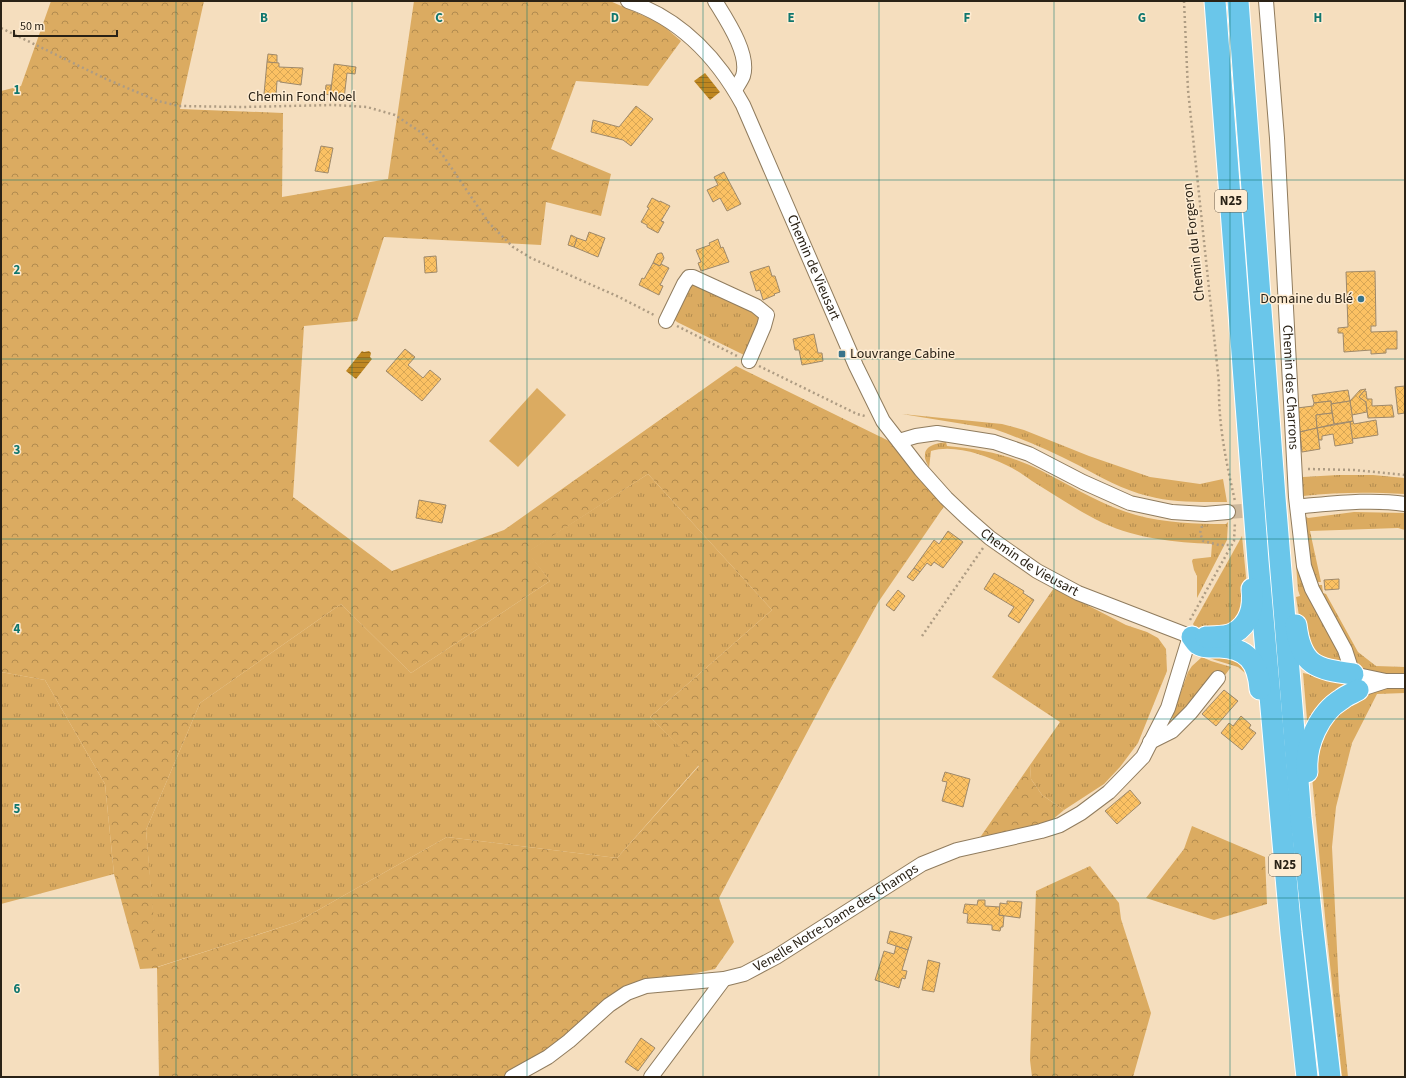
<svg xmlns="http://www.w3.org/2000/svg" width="1406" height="1078" viewBox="0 0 1406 1078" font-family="'Source Sans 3',sans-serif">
	<defs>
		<pattern id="grass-tufts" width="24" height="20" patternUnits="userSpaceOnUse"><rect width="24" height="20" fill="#dbab61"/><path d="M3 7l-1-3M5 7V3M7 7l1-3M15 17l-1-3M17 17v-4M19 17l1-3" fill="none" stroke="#b28b4f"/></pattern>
		<pattern id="forest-crowns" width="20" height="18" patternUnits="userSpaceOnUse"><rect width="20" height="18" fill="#dbab61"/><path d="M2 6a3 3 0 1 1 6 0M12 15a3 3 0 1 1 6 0" fill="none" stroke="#b28b4f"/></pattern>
		<pattern id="water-rules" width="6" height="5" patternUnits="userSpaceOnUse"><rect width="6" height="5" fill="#bf8721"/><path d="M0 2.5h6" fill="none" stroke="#9b6e1c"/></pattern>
		<pattern id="building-cross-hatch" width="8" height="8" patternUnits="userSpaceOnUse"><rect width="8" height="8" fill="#fbc163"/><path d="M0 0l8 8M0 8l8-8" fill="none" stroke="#d7a655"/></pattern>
	</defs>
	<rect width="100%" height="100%" fill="#f5debe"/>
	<g fill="url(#grass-tufts)">
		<path d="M 1223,1 L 1229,1 L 1269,503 L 1262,504 Z"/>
		<path d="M 690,283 L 755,311 L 762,320 L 748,353 L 744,355 L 677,322 L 674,319 Z"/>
		<path d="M 902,414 L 1002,424 L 1024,430 L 1089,456 L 1150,477 L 1200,484 L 1223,479 L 1227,502 C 1200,502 1173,503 1148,496 C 1123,490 1100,477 1078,465 C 1050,451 1023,439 994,429 Z"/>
		<path d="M 946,442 L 947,446 C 982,449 1010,455 1042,471 C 1073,487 1103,506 1136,515 C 1165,523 1195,524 1226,524 L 1228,522 L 1227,540 L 1197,598 L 1197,576 L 1194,570 L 1192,561 L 1193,559 L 1211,557 L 1212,544 C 1174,542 1138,539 1103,523 C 1078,511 1055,495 1032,481 C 1024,475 1015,469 1006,465 C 985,455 954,444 931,451 L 929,468 C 928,464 924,460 925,455 C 925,445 938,443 946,442 Z"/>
		<path d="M 648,474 L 772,610 L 650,717 L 699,765 L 617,858 L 447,837 L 297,922 L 157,967 L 146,830 L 200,703 L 341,604 L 411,673 L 550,581 L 527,552 Z"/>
		<path d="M 1338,475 L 1373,475 L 1405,478 L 1405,494 C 1369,492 1339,492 1303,496 L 1303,477 Z"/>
		<path d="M 1354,512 L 1405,513 L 1405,530 L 1398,528 L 1310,531 L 1321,582 L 1316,582 L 1309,558 L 1305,516 L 1308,518 Z"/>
		<path d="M 1242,536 L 1248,597 L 1232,628 L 1196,630 L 1193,624 Z"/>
		<path d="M 1294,539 L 1297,539 L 1341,652 L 1340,661 L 1336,664 L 1315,658 L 1302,635 L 1296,597 L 1300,596 L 1298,590 Z"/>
		<path d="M 1316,585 L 1322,585 L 1323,593 L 1326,594 L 1358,652 L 1376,666 L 1405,667 L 1405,676 C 1395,675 1376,676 1367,672 C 1362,669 1358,663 1354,658 Z"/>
		<path d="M 1054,588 L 1126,625 L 1147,632 L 1158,638 L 1166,649 L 1167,671 L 1138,743 L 1120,767 L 1104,784 L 1064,810 L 1042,795 L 1031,779 L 1030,765 L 1060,722 L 992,677 Z"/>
		<path d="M 1236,655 L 1250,677 L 1238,667 L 1215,660 L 1207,657 Z"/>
		<path d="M 1202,657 L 1211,661 L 1231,667 L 1223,678 L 1174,721 L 1172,717 L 1188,672 L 1192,666 Z"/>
		<path d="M 1,672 L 45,680 L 105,784 L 114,874 L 1,904 Z"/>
		<path d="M 1303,673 L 1349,683 L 1308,731 Z"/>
		<path d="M 1405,687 L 1405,693 L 1377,694 L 1352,743 L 1336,807 L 1332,847 L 1339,990 L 1348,1077 L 1342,1077 L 1326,927 L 1311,766 L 1327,720 L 1372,689 Z"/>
	</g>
	<g fill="url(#forest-crowns)" fill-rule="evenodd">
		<path d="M 51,1 L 204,1 L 180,109 L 283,113 L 282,197 L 388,179 L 414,1 L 610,1 L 660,23 L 681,41 L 648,86 L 576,81 L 551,149 L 611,174 L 601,216 L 546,202 L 541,245 L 384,237 L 357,321 L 304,326 L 293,497 L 392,571 L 504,530 L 736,366 L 889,441 L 945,505 L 879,601 L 828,693 L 719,898 L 734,942 L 715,969 L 633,987 L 541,1056 L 505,1077 L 159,1077 L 157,968 L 140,969 L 114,874 L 105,784 L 45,680 L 1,672 L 1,91 L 21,86 ZM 648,474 L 772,610 L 650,717 L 699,766 L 617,858 L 447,837 L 297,922 L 158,967 L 146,830 L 200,703 L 341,604 L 411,673 L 550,581 L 528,552 Z"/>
		<path d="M 1030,765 L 1031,779 L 1042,795 L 1064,810 L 1045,826 L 979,839 Z"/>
		<path d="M 1192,826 L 1265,857 L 1267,904 L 1214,920 L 1146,898 L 1184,849 Z"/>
		<path d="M 1090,866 L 1119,903 L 1121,919 L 1151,1013 L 1133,1077 L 1032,1077 L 1030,1060 L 1036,891 Z"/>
	</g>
	<path fill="#dbab61" d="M 537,388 L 566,415 L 518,467 L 489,441 Z"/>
	<g fill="url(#water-rules)">
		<path d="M 705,73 L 720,92 L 710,100 L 694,81 Z"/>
		<path d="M 362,351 L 364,352 L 369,351 L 371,353 L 370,357 L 372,359 L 356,379 L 346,371 Z"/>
	</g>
	<g fill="url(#building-cross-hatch)" stroke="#9e896b">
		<path d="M 268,54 L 277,55 L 277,63 L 267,62 Z"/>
		<path d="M 267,62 L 279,63 L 279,67 L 303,68 L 301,85 L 280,82 L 280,81 L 277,81 L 276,96 L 264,94 Z"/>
		<path d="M 334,64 L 356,67 L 355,74 L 347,73 L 344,99 L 330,98 Z"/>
		<path d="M 326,85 L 331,85 L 330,95 L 325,94 Z"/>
		<path d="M 636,106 L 653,119 L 631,146 L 623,140 L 591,132 L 593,120 L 619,127 Z"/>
		<path d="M 321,146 L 333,148 L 328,173 L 315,171 Z"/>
		<path d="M 724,172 L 741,204 L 727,211 L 720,198 L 713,202 L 707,190 L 718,185 L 714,177 Z"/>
		<path d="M 652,198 L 660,202 L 660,201 L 670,206 L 661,221 L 664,222 L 658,233 L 647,227 L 647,225 L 641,222 L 649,208 L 647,207 Z"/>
		<path d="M 589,232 L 605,238 L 598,257 L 574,247 L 577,238 L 586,241 Z"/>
		<path d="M 571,235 L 577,238 L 574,247 L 568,245 Z"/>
		<path d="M 718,239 L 721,248 L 723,247 L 729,262 L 701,271 L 698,263 L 701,262 L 696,250 L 710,245 L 709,243 Z"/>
		<path d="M 660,253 L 662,253 L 664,258 L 660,266 L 653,263 L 657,254 Z"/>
		<path d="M 436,256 L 437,272 L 425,273 L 424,257 Z"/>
		<path d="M 653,263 L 660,266 L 661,264 L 669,268 L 660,285 L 663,286 L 659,295 L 639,285 L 642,278 L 644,279 Z"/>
		<path d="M 769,266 L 772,276 L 775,276 L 780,292 L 774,294 L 775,295 L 763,300 L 760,290 L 756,291 L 750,272 Z"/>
		<path d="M 1375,271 L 1376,326 L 1371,326 L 1371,332 L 1397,331 L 1397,349 L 1386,349 L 1386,353 L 1371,354 L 1371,350 L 1344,352 L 1343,333 L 1338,333 L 1338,328 L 1348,327 L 1346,272 Z"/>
		<path d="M 814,334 L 818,353 L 822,353 L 823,361 L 802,365 L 799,350 L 795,350 L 793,339 Z"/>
		<path d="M 405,349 L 415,357 L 408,365 L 423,378 L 430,370 L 441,379 L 422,401 L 386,371 Z"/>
		<path d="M 1405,386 L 1405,413 L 1398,414 L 1395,387 Z"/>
		<path d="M 1366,389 L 1359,397 L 1366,402 L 1367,412 L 1352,415 L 1350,401 L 1360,390 Z"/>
		<path d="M 1348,390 L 1350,401 L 1331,404 L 1331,401 L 1314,403 L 1312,395 Z"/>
		<path d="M 1364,391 L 1366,391 L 1367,399 L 1372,399 L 1372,406 L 1392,405 L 1394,417 L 1368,418 L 1366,402 L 1359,397 Z"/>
		<path d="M 1331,401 L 1332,413 L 1316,415 L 1317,428 L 1300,432 L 1297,408 L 1313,406 L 1314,403 Z"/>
		<path d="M 1350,401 L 1353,421 L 1334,424 L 1331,404 Z"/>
		<path d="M 1332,413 L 1334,424 L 1317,428 L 1316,415 Z"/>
		<path d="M 1376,420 L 1378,435 L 1352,439 L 1350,422 L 1353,421 L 1354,424 Z"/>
		<path d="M 1350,422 L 1353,443 L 1335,446 L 1333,434 L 1322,436 L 1322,440 L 1319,440 L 1317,428 Z"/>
		<path d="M 1317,428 L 1320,449 L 1302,452 L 1300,432 Z"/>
		<path d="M 419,500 L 446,505 L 442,523 L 416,518 Z"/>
		<path d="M 948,531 L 963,542 L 943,568 L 934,562 L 931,566 L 927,563 L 920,572 L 914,568 L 934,540 L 939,544 Z"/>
		<path d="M 914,568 L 920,572 L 913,581 L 907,577 Z"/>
		<path d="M 994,573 L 1024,591 L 1023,593 L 1034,600 L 1019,623 L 1008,616 L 1014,607 L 984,589 Z"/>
		<path d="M 1339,579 L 1339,589 L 1325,590 L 1324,580 Z"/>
		<path d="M 898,590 L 905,596 L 894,611 L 886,605 Z"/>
		<path d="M 1224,690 L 1238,701 L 1216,726 L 1202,714 Z"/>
		<path d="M 1241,716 L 1251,725 L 1249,728 L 1256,733 L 1242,750 L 1221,733 L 1229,723 L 1233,726 Z"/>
		<path d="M 945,772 L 970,779 L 963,807 L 942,801 L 947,782 L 942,781 Z"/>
		<path d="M 1130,790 L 1141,803 L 1117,824 L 1105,811 Z"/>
		<path d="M 978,900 L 985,900 L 985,906 L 1000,907 L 999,915 L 1004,916 L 1003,927 L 1001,927 L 1000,931 L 992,930 L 992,925 L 967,923 L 968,914 L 963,913 L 965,904 L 977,905 Z"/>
		<path d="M 1007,901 L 1022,902 L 1020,918 L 999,915 L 1000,903 L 1007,904 Z"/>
		<path d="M 890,931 L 912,937 L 908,950 L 887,943 Z"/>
		<path d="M 896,946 L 908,950 L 902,970 L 907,971 L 905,979 L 902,978 L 899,988 L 875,980 L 884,951 L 894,954 Z"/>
		<path d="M 928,960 L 940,963 L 934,992 L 922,990 Z"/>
		<path d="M 641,1038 L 655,1048 L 638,1071 L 625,1062 Z"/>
	</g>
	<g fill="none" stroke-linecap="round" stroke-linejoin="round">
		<path stroke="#ccb89c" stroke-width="14" stroke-dasharray="14 7" stroke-linecap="butt" d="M 1228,512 L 1304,506"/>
		<g stroke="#907c5e" stroke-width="16">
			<g id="minor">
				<path id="s1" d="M 628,1 C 681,19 717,57 743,105 L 856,366 L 883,421 L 921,470 L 946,498 L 966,517 L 990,538 L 1037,571 L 1078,593 L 1192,637"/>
				<path d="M 715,1 C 726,19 750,54 743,76 C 741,81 737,86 735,90"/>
				<path id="s2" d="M 1266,1 L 1277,138 L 1296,497 L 1304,566 L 1312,589 L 1345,650 L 1358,690 L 1386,681"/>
				<path d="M 666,321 L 684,284 L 689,277 L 693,277 L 756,306 L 767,315 L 764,326 L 749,361"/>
				<path d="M 899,441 L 916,436 L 937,433 L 994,442 L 1029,454 L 1083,482 L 1130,503 L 1172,512 L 1205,514 L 1228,512"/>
				<path d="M 1304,506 C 1338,503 1372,499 1405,504"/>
				<path d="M 1353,674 L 1386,681 L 1405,681"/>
				<path d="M 1150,742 L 1172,731 L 1191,712 L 1218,678"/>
				<path id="s3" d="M 512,1077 L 548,1057 L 569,1041 L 609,1005 L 627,993 L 646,986 L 724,979 L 744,974 L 776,957 L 922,864 L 957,850 L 1041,831 L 1060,825 L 1081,813 L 1109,792 L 1143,757 L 1168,708 L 1190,636"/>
				<path d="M 651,1077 L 724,979"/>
			</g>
		</g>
		<g stroke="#fff" stroke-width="23">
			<g id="highway">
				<path d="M 1215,1 L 1258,561 L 1291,933 L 1307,1077"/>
				<path d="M 1238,1 L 1275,498 L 1301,818 L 1313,930 L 1330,1077"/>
				<path d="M 1296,625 C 1301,666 1316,669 1353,674"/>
				<path d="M 1192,637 C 1194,639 1196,643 1198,644 C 1204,648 1213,647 1220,647 C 1247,648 1258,662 1260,689"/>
				<path d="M 1206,637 C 1215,636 1226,638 1234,633 C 1250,624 1254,606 1252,589"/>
				<path d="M 1307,772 C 1305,745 1319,713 1342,699 C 1347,695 1353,693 1358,690"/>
			</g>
		</g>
		<g stroke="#ae9c83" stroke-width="2.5" stroke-dasharray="2 3" stroke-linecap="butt">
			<path d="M 1184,1 L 1188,90 L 1219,383 C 1218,423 1226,462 1235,501"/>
			<path d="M 1,28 L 106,79 L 158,101 L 179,106 L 243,107 L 334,105 L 367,107 L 395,115 L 422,133 L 442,154 L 489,223 L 513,247 L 531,258 L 619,297 L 654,315"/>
			<path d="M 677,326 L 737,356"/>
			<path d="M 759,366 L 857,414 L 865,416"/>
			<path d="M 1308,469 L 1354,470 L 1405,475"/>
			<path d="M 1202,526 L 1200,533 L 1203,541 L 1219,545 L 1231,545"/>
			<path d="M 1190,620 L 1234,541 L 1235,522"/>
			<path d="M 922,636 L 983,548"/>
		</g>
		<use href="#minor" stroke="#fff" stroke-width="14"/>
		<use href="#highway" stroke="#6ac6ea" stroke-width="21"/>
	</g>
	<path fill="none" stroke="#0f766e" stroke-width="1" stroke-opacity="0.55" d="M 176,1 L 176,1077M 352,1 L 352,1077M 527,1 L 527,1077M 703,1 L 703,1077M 879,1 L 879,1077M 1054,1 L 1054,1077M 1230,1 L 1230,1077M 1,180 L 1405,180M 1,359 L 1405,359M 1,539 L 1405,539M 1,719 L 1405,719M 1,898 L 1405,898"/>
	<g fill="#38748b" stroke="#feecd2" stroke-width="1.5">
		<circle cx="1361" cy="299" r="4"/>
		<rect x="838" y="350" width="8" height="8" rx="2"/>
	</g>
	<g text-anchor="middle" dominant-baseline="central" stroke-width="3" stroke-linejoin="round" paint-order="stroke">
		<g fill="#feecd2" stroke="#6a5f4e" stroke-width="1">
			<rect x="1215" y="190" width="32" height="22" rx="3"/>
			<rect x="1269" y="854" width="32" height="22" rx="3"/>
		</g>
		<g font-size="13" font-weight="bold" fill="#2a2216">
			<text x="1231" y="201">N25</text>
			<text x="1285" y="865">N25</text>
		</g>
		<g font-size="14" fill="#2a2216" stroke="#feecd2">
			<text x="302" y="97">Chemin Fond Noel</text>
			<text transform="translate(1194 242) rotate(-96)">Chemin du Forgeron</text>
			<text stroke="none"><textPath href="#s1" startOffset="336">Chemin de Vieusart</textPath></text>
			<text stroke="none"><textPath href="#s2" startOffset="387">Chemin des Charrons</textPath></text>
			<text stroke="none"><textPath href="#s1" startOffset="710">Chemin de Vieusart</textPath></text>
			<text stroke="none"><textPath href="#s3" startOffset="370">Venelle Notre-Dame des Champs</textPath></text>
		</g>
		<g font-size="14" fill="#2a2216" stroke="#feecd2" text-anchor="end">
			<text x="1353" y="299">Domaine du Blé</text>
			<text x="850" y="354" text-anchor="start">Louvrange Cabine</text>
		</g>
	</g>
	<g font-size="13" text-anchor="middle" font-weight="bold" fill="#0f766e" stroke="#feecd2" stroke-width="3" stroke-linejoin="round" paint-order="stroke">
		<text x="264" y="22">B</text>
		<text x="439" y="22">C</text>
		<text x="615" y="22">D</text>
		<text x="791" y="22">E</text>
		<text x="967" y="22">F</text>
		<text x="1142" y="22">G</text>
		<text x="1318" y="22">H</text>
		<text x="17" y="94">1</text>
		<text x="17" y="274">2</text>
		<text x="17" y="454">3</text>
		<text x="17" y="633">4</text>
		<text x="17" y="813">5</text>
		<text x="17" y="993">6</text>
	</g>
	<rect width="1406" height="1078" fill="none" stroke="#2a2216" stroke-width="4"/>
	<path d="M14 30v6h103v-6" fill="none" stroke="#2a2216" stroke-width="2"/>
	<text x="20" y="30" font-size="12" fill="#2a2216" stroke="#feecd2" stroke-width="3" paint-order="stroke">50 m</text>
</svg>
